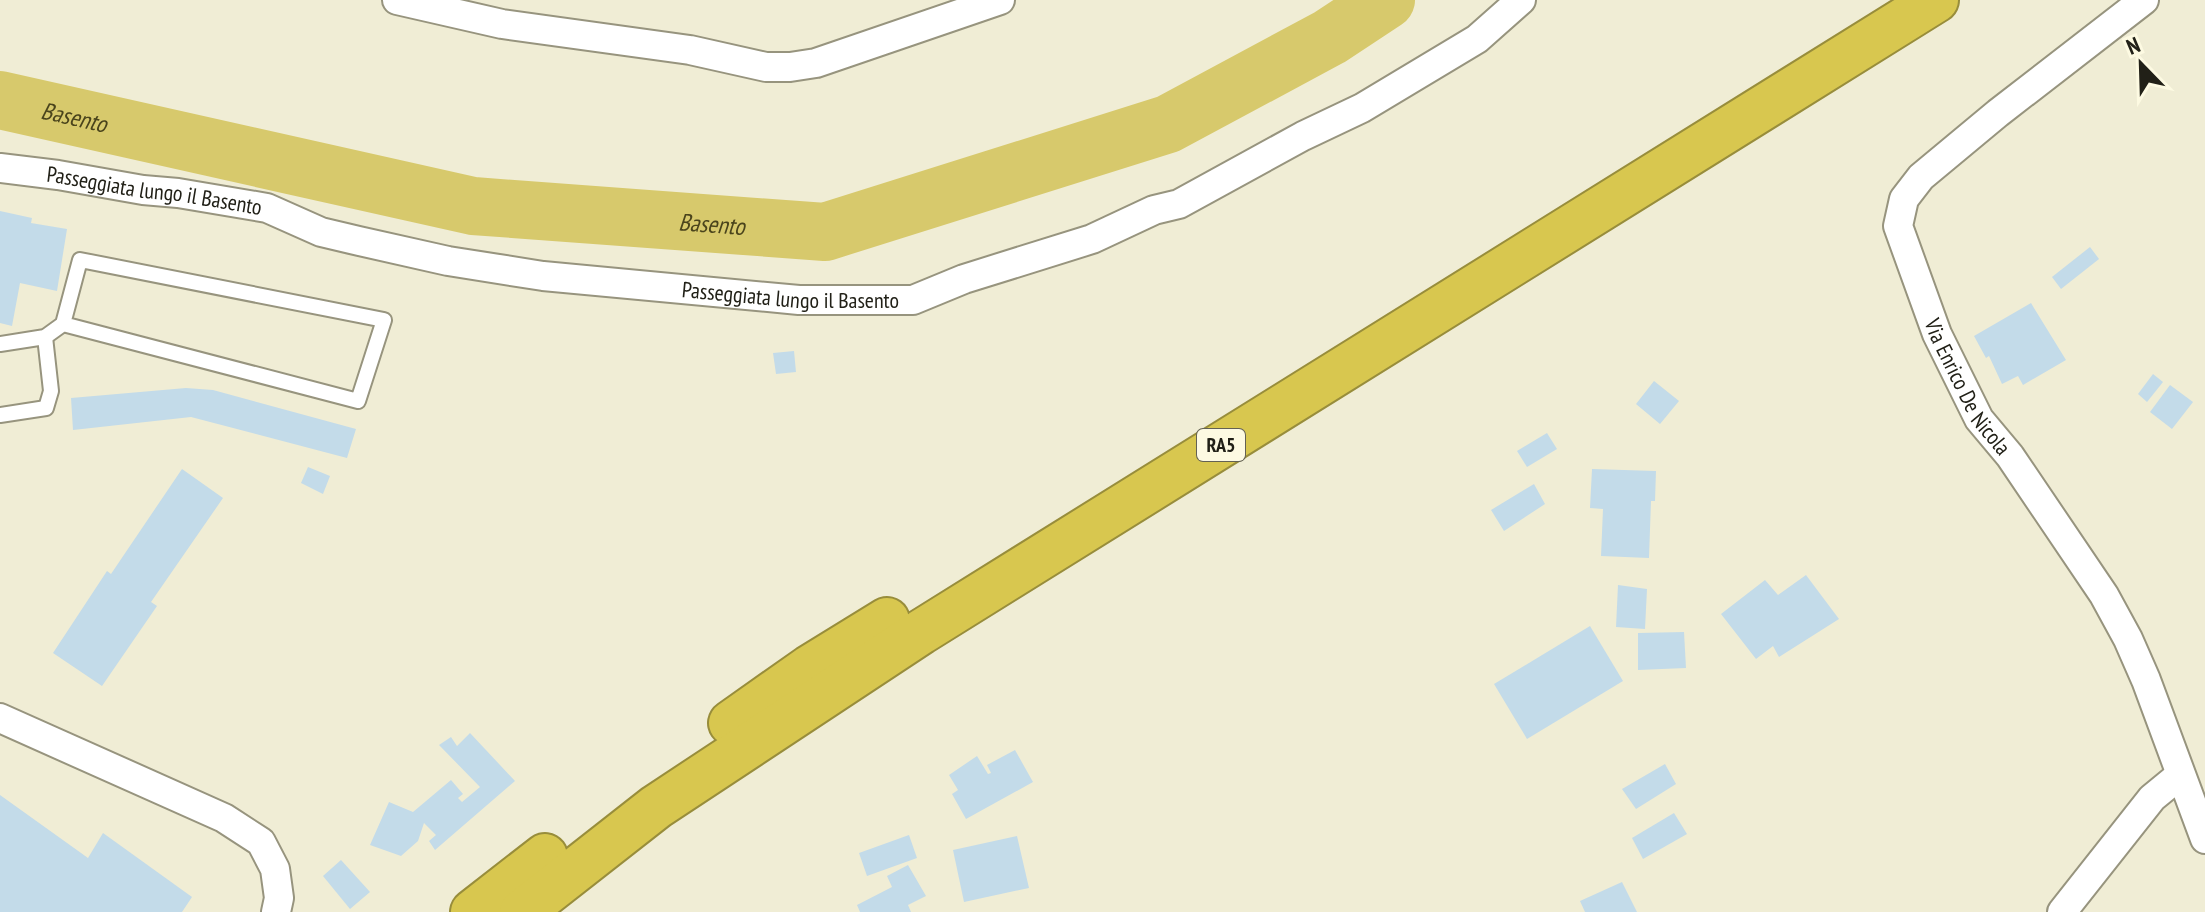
<svg xmlns="http://www.w3.org/2000/svg" width="2205" height="912" viewBox="0 0 2205 912" font-family="'PT Sans Narrow',sans-serif">
	<rect width="100%" height="100%" fill="#f0edd5"/>
	<g fill="none" stroke-linecap="round" stroke-linejoin="round">
		<path stroke="#d7c96c" stroke-width="58" id="s1" d="M 0,100 L 473,206 L 825,232 L 1168,124 L 1330,37 L 1386,0"/>
	</g>
	<g fill="#c3dbe9">
		<path d="M 0,211 L 32,218 L 31,223 L 67,229 L 57,291 L 20,283 L 12,326 L 0,323 Z"/>
		<path d="M 2090,247 L 2099,259 L 2061,289 L 2052,277 Z"/>
		<path d="M 2031,303 L 2066,360 L 2023,385 L 2018,376 L 2002,384 L 1989,356 L 1986,358 L 1974,336 Z"/>
		<path d="M 794,351 L 796,372 L 776,374 L 773,353 Z"/>
		<path d="M 2153,374 L 2163,382 L 2147,402 L 2138,394 Z"/>
		<path d="M 1654,381 L 1679,401 L 1660,424 L 1636,404 Z"/>
		<path d="M 2170,385 L 2193,402 L 2172,429 L 2150,412 Z"/>
		<path d="M 186,388 L 213,390 L 356,429 L 347,458 L 191,417 L 73,430 L 71,398 Z"/>
		<path d="M 1547,433 L 1557,449 L 1527,467 L 1517,451 Z"/>
		<path d="M 308,467 L 330,476 L 323,494 L 301,483 Z"/>
		<path d="M 182,469 L 223,498 L 151,602 L 157,606 L 102,686 L 53,653 L 107,571 L 111,574 Z"/>
		<path d="M 1592,469 L 1656,471 L 1655,501 L 1651,501 L 1649,558 L 1601,556 L 1603,509 L 1590,508 Z"/>
		<path d="M 1534,484 L 1545,504 L 1504,531 L 1491,510 Z"/>
		<path d="M 1806,575 L 1839,619 L 1779,657 L 1773,646 L 1756,659 L 1721,614 L 1765,580 L 1778,595 Z"/>
		<path d="M 1618,585 L 1647,589 L 1645,629 L 1616,627 Z"/>
		<path d="M 1590,626 L 1623,681 L 1527,739 L 1494,684 Z"/>
		<path d="M 1684,632 L 1686,668 L 1638,670 L 1638,633 Z"/>
		<path d="M 470,733 L 515,781 L 435,850 L 429,841 L 436,835 L 424,823 L 418,841 L 401,856 L 370,845 L 389,802 L 413,812 L 451,780 L 463,794 L 458,798 L 462,802 L 480,787 L 439,745 L 451,737 L 457,746 Z"/>
		<path d="M 1015,750 L 1033,782 L 966,819 L 952,794 L 958,790 L 949,775 L 977,756 L 988,774 L 991,773 L 987,765 Z"/>
		<path d="M 1665,764 L 1676,784 L 1636,809 L 1622,789 Z"/>
		<path d="M 0,795 L 88,858 L 103,833 L 192,897 L 182,912 L 0,912 Z"/>
		<path d="M 1674,813 L 1687,834 L 1643,859 L 1632,838 Z"/>
		<path d="M 909,835 L 917,858 L 867,876 L 859,853 Z"/>
		<path d="M 1017,836 L 1029,888 L 964,902 L 953,850 Z"/>
		<path d="M 341,860 L 370,892 L 350,909 L 323,876 Z"/>
		<path d="M 908,865 L 926,896 L 908,905 L 911,912 L 860,912 L 857,905 L 892,887 L 887,876 Z"/>
		<path d="M 1622,882 L 1637,912 L 1585,912 L 1580,901 Z"/>
	</g>
	<g fill="none" stroke-linecap="round" stroke-linejoin="round">
		<g stroke="#97947e" stroke-width="18">
			<g id="lane">
				<path d="M 0,344 L 45,337 L 63,324 L 80,260 L 384,320 L 358,401 L 63,324"/>
				<path d="M 0,415 L 46,408 L 51,391 L 45,337"/>
			</g>
		</g>
		<g stroke="#97947e" stroke-width="32">
			<g id="street">
				<path d="M 397,0 L 502,24 L 690,50 L 766,67 L 790,67 L 816,63 L 1000,0"/>
				<path id="s2" d="M 2144,0 L 1998,113 L 1921,177 L 1904,199 L 1898,226 L 1937,334 L 1979,419 L 2010,456 L 2104,595 L 2128,639 L 2146,680 L 2205,839"/>
				<path id="s3" d="M 0,168 L 58,175 L 143,190 L 178,193 L 267,208 L 321,232 L 359,241 L 448,261 L 543,276 L 799,300 L 913,300 L 964,279 L 1092,239 L 1154,210 L 1179,204 L 1303,136 L 1362,108 L 1477,39 L 1521,0"/>
				<path d="M 0,718 L 224,818 L 261,842 L 275,869 L 279,898 L 276,912"/>
				<path d="M 2062,912 L 2152,798 L 2180,775"/>
			</g>
		</g>
		<g stroke="#988d3b" stroke-width="48">
			<g id="highway">
				<path d="M 731,723 L 809,668 L 887,620"/>
				<path d="M 473,912 L 545,856"/>
				<path d="M 522,912 L 656,807 L 921,632 L 1936,0"/>
			</g>
		</g>
		<use href="#lane" stroke="#fff" stroke-width="14"/>
		<use href="#street" stroke="#fff" stroke-width="28"/>
		<use href="#highway" stroke="#d8c74f" stroke-width="44"/>
	</g>
	<g text-anchor="middle" dominant-baseline="central" stroke-width="6" stroke-linejoin="round" paint-order="stroke">
		<rect fill="#fdfae2" stroke="#636154" stroke-width="2" x="1197" y="429" width="48" height="32" rx="6"/>
		<g font-size="20" font-weight="bold" fill="#212017">
			<text x="1221" y="445">RA5</text>
		</g>
		<g font-size="22" fill="#212017" stroke="#fdfae2">
			<text stroke="none"><textPath href="#s3" startOffset="156">Passeggiata lungo il Basento</textPath></text>
			<text stroke="none"><textPath href="#s3" startOffset="804">Passeggiata lungo il Basento</textPath></text>
			<text stroke="none"><textPath href="#s2" startOffset="516">Via Enrico De Nicola</textPath></text>
		</g>
		<g font-size="24" font-style="italic" fill="#4a441c" stroke="#fdfae2">
			<text stroke="none"><textPath href="#s1" startOffset="76">Basento</textPath></text>
			<text stroke="none"><textPath href="#s1" startOffset="724">Basento</textPath></text>
		</g>
	</g>
	<g transform="translate(2141 64) rotate(337)" stroke="#fdfae2" stroke-width="6" paint-order="stroke">
	<path d="M0-6L14 30L0 20L-14 30Z" fill="#212017"/>
	<text y="-12" font-size="22" font-weight="bold" text-anchor="middle" fill="#212017">N</text>
	</g>
</svg>
